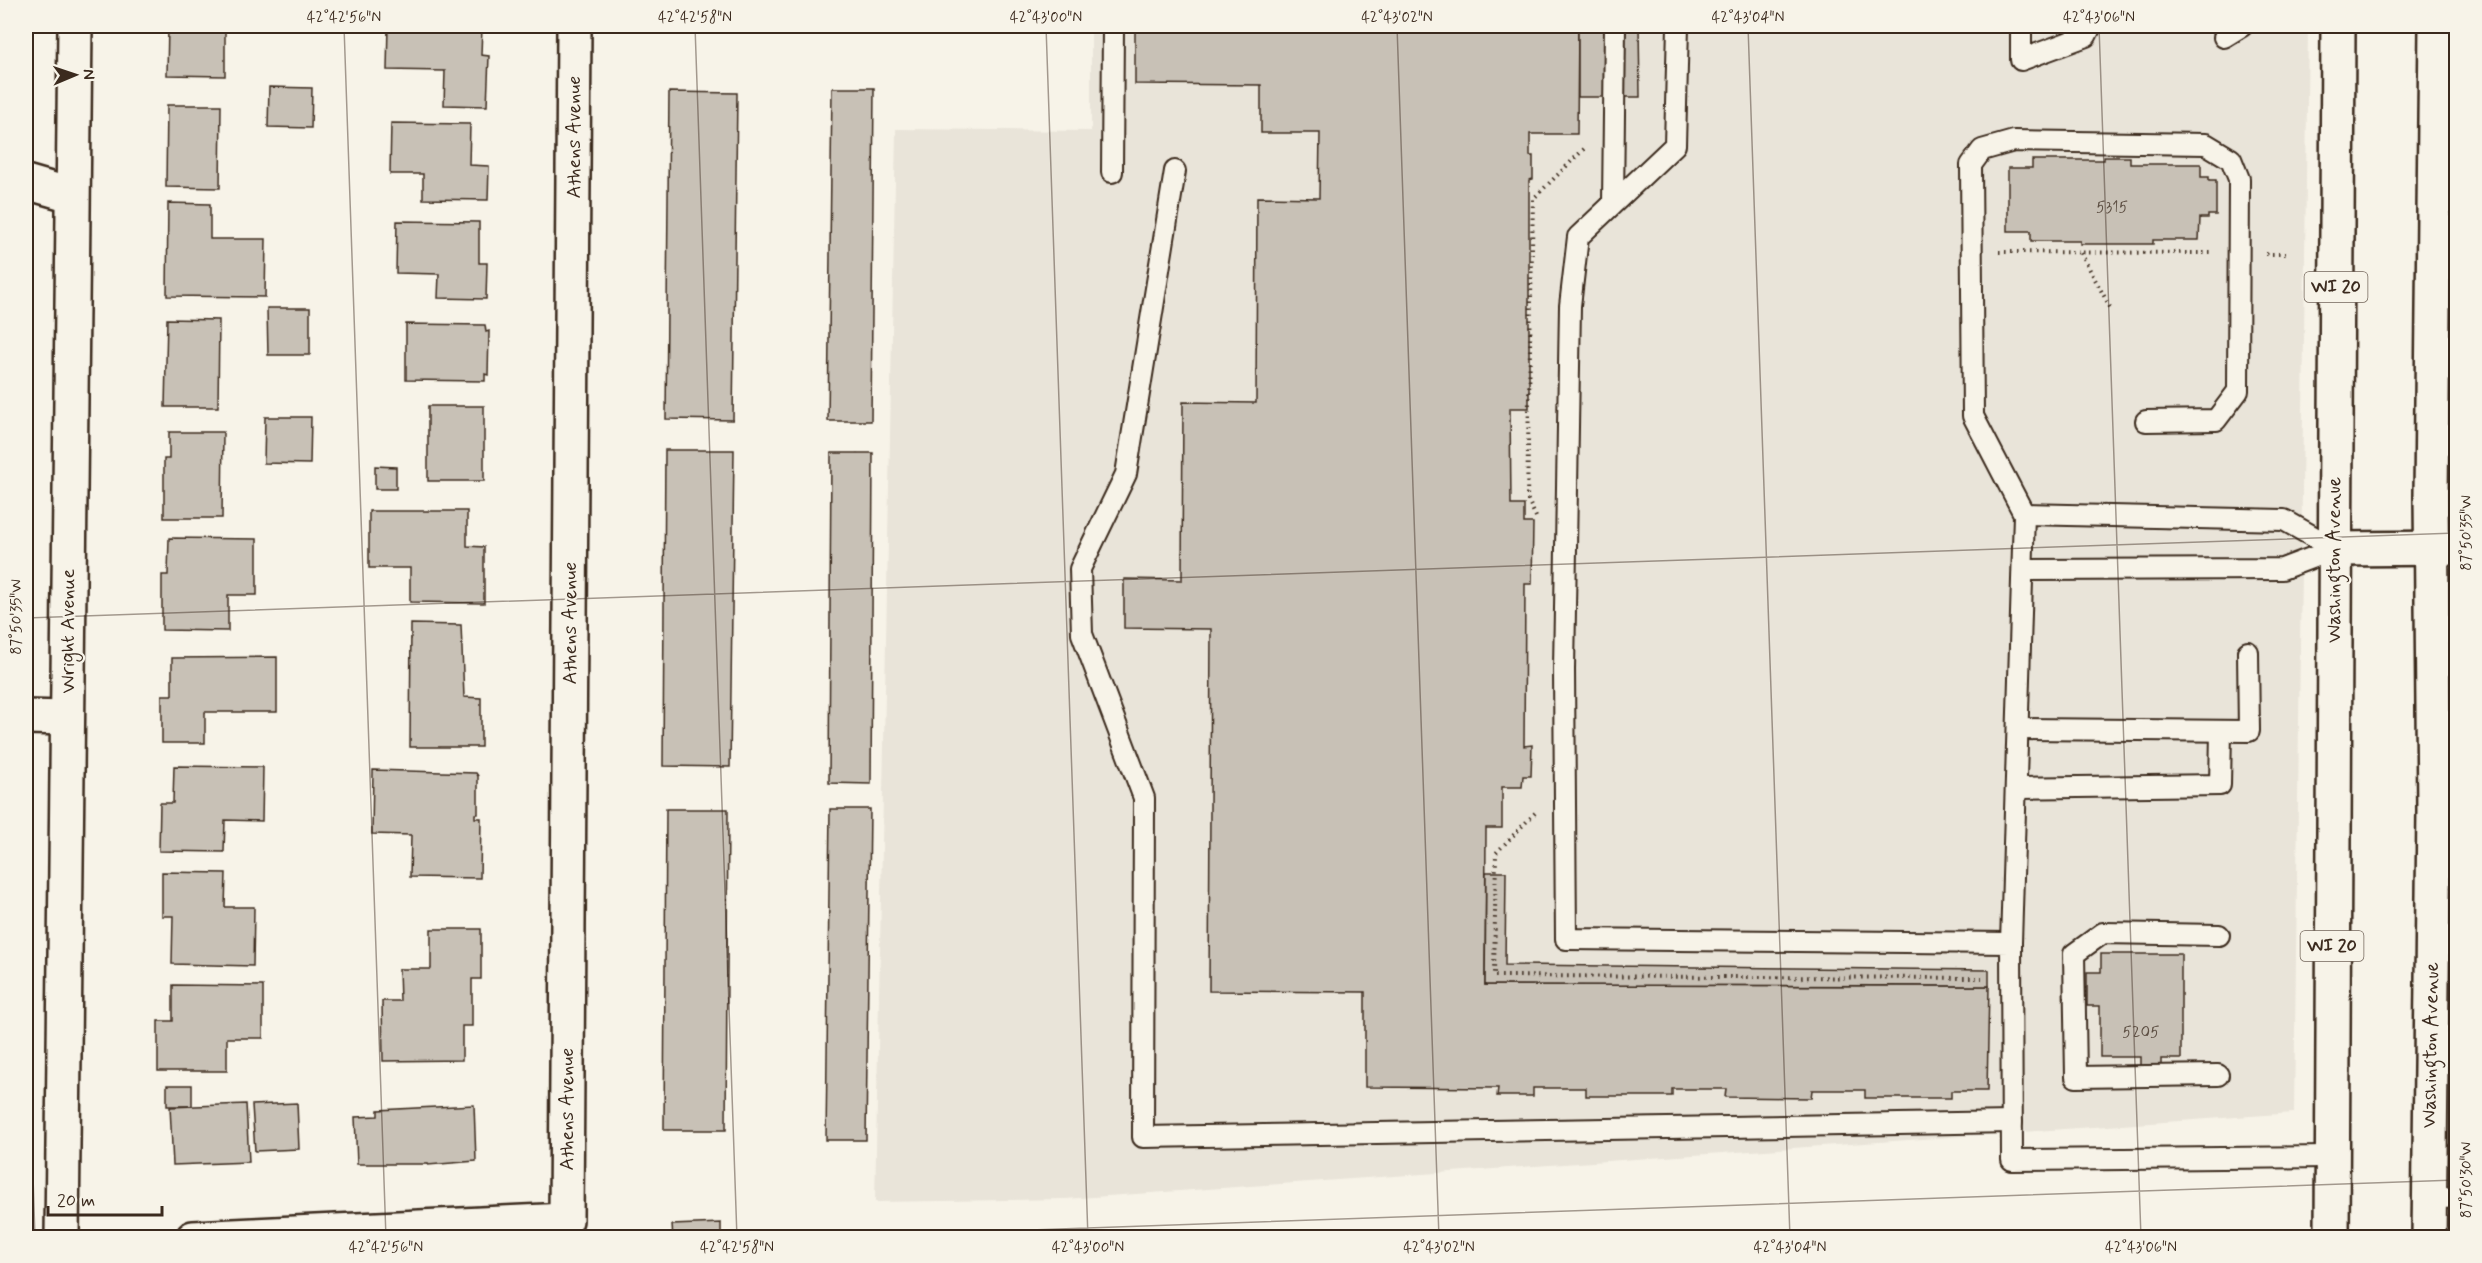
<svg xmlns="http://www.w3.org/2000/svg" width="2482" height="1263" viewBox="0 0 2482 1263" font-family="Mynerve,sans-serif">
	<rect width="100%" height="100%" fill="#f7f3e8"/>
	<filter id="ink" filterUnits="userSpaceOnUse"><feTurbulence type="fractalNoise" baseFrequency=".0167" numOctaves="2"/><feDisplacementMap in="SourceGraphic" scale="12" xChannelSelector="R" yChannelSelector="G"/><feConvolveMatrix kernelMatrix="1 2 1 2 8 2 1 2 1" color-interpolation-filters="sRGB"/></filter>
	<g filter="url(#ink)">
		<path fill="#e9e4d9" d="M 1091,26 L 2308,26 L 2294,1113 L 1065,1199 L 875,1202 L 896,129 L 1091,131 Z"/>
		<g fill="#c8c1b6" stroke="#3b2a1e" stroke-width="1.5">
			<path d="M 168,26 L 225,26 L 225,76 L 167,75 Z"/>
			<path d="M 388,26 L 482,26 L 481,55 L 489,56 L 487,106 L 444,105 L 445,71 L 387,70 Z"/>
			<path d="M 681,26 L 740,26 L 740,27 Z"/>
			<path d="M 1135,26 L 1578,26 L 1577,134 L 1530,134 L 1530,156 L 1533,156 L 1533,179 L 1529,180 L 1529,408 L 1510,408 L 1511,505 L 1524,505 L 1524,523 L 1533,523 L 1532,584 L 1525,584 L 1524,746 L 1532,745 L 1531,776 L 1523,776 L 1522,787 L 1502,787 L 1502,828 L 1486,828 L 1485,985 L 1989,986 L 1987,1091 L 1951,1091 L 1951,1098 L 1865,1098 L 1865,1090 L 1812,1090 L 1811,1098 L 1725,1097 L 1726,1089 L 1672,1089 L 1672,1096 L 1586,1096 L 1586,1088 L 1533,1088 L 1533,1096 L 1497,1096 L 1498,1088 L 1365,1087 L 1365,992 L 1209,991 L 1211,629 L 1124,628 L 1124,579 L 1182,580 L 1183,402 L 1256,403 L 1257,197 L 1319,198 L 1320,133 L 1261,133 L 1261,85 L 1135,84 Z"/>
			<path d="M 1578,26 L 1639,26 L 1640,97 L 1578,97 Z"/>
			<path d="M 269,87 L 312,88 L 311,128 L 268,127 Z"/>
			<path d="M 832,88 L 874,88 L 871,421 L 828,421 Z"/>
			<path d="M 669,92 L 737,93 L 733,420 L 666,419 Z"/>
			<path d="M 167,105 L 221,105 L 220,188 L 166,187 Z"/>
			<path d="M 391,123 L 470,124 L 469,165 L 489,166 L 488,200 L 423,199 L 423,174 L 390,174 Z"/>
			<path d="M 2104,157 L 2130,157 L 2130,164 L 2201,164 L 2201,177 L 2209,177 L 2209,180 L 2216,180 L 2216,215 L 2208,215 L 2208,218 L 2200,218 L 2199,240 L 2153,240 L 2153,244 L 2080,244 L 2080,241 L 2031,241 L 2031,231 L 2008,231 L 2008,168 L 2032,168 L 2032,160 L 2104,160 Z"/>
			<path d="M 168,203 L 210,204 L 210,239 L 266,239 L 265,297 L 167,296 Z"/>
			<path d="M 397,221 L 479,222 L 479,263 L 487,263 L 486,299 L 438,298 L 439,274 L 396,273 Z"/>
			<path d="M 267,308 L 310,308 L 310,355 L 268,355 Z"/>
			<path d="M 167,319 L 219,320 L 218,407 L 165,407 Z"/>
			<path d="M 406,324 L 485,325 L 486,332 L 489,331 L 488,375 L 485,374 L 485,381 L 406,380 Z"/>
			<rect x="428" y="406" width="56" height="75"/>
			<path d="M 265,417 L 311,417 L 310,464 L 264,463 Z"/>
			<path d="M 169,432 L 223,432 L 222,518 L 164,518 L 164,459 L 169,459 Z"/>
			<path d="M 665,450 L 734,450 L 730,767 L 663,766 Z"/>
			<path d="M 831,453 L 873,453 L 871,784 L 829,783 Z"/>
			<path d="M 375,466 L 396,467 L 396,489 L 375,489 Z"/>
			<path d="M 369,511 L 467,511 L 467,546 L 484,547 L 484,603 L 410,602 L 410,568 L 369,568 Z"/>
			<path d="M 169,538 L 257,539 L 257,595 L 228,595 L 228,631 L 162,630 L 162,575 L 168,575 Z"/>
			<path d="M 411,624 L 461,625 L 464,697 L 481,698 L 481,747 L 410,747 Z"/>
			<path d="M 277,657 L 277,712 L 205,712 L 205,743 L 162,743 L 162,695 L 172,695 L 172,658 Z"/>
			<path d="M 174,766 L 263,767 L 262,821 L 225,820 L 224,852 L 159,851 L 160,803 L 173,803 Z"/>
			<path d="M 373,770 L 476,773 L 478,776 L 478,814 L 475,814 L 475,818 L 481,818 L 480,878 L 410,877 L 411,835 L 372,834 Z"/>
			<path d="M 666,809 L 728,809 L 726,1130 L 664,1130 Z"/>
			<path d="M 830,809 L 870,809 L 866,1140 L 826,1140 Z"/>
			<path d="M 162,872 L 226,873 L 225,907 L 254,907 L 253,966 L 172,964 L 173,916 L 162,916 Z"/>
			<path d="M 1486,872 L 1506,872 L 1505,965 L 1989,970 L 1989,986 L 1485,985 Z"/>
			<path d="M 431,929 L 481,929 L 481,979 L 472,979 L 472,1026 L 462,1026 L 462,1060 L 383,1061 L 382,1001 L 400,1001 L 399,969 L 431,969 Z"/>
			<path d="M 2101,954 L 2181,954 L 2181,1059 L 2161,1059 L 2161,1066 L 2140,1066 L 2140,1057 L 2100,1057 L 2100,1006 L 2087,1006 L 2087,972 L 2101,972 Z"/>
			<path d="M 173,985 L 263,986 L 263,1038 L 227,1038 L 227,1071 L 158,1071 L 158,1021 L 173,1021 Z"/>
			<rect x="167" y="1085" width="25" height="21"/>
			<path d="M 297,1103 L 299,1149 L 255,1151 L 252,1105 Z"/>
			<path d="M 246,1104 L 249,1162 L 173,1165 L 170,1107 Z"/>
			<path d="M 474,1105 L 476,1161 L 428,1165 L 428,1164 L 357,1164 L 355,1117 L 378,1116 L 378,1110 Z"/>
			<path d="M 721,1223 L 721,1238 L 673,1238 L 672,1225 Z"/>
		</g>
		<g fill="none" stroke-linecap="round" stroke-linejoin="round">
			<g stroke="#3b2a1e" stroke-width="24">
				<g id="lane">
					<path d="M 1678,26 L 1675,145 L 1578,237 L 1570,306 L 1564,669 L 1566,939 L 2011,943 L 2012,1160 L 2331,1157"/>
					<path d="M 2021,26 L 2021,60 L 2086,36 L 2091,26"/>
					<path d="M 2224,37 L 2242,26"/>
					<path d="M 1175,171 L 1126,474 L 1080,569 L 1082,634 L 1144,798 L 1143,1137 L 2012,1122"/>
					<path d="M 1112,172 L 1113,26"/>
					<path d="M 1613,203 L 1615,26"/>
					<path d="M 2024,514 L 2284,520 L 2335,549"/>
					<path d="M 2023,570 L 2282,569 L 2335,549"/>
					<path d="M 2018,729 L 2249,731 L 2248,652"/>
					<path d="M 2016,788 L 2220,785 L 2221,731"/>
					<path d="M 2434,811 L 2456,804"/>
					<path d="M 2433,866 L 2456,864"/>
					<path d="M 2011,943 L 2024,514 L 1973,416 L 1971,165 L 1982,150 L 2014,141 L 2206,144 L 2231,159 L 2239,179 L 2238,391 L 2216,420 L 2146,421"/>
					<path d="M 2218,1075 L 2076,1077 L 2074,954 L 2103,933 L 2219,935"/>
					<path d="M 2429,1199 L 2456,1197"/>
				</g>
			</g>
			<g stroke="#3b2a1e" stroke-width="38">
				<g id="street">
					<path d="M 26,182 L 71,195"/>
					<path d="M 2335,549 L 2456,548"/>
					<path d="M 26,717 L 67,718"/>
					<path d="M 62,1238 L 75,26"/>
					<path d="M 193,1238 L 566,1220 L 574,26"/>
				</g>
			</g>
			<g stroke="#3b2a1e" stroke-width="38">
				<g id="primary">
					<path d="M 2332,1238 L 2338,26"/>
					<path d="M 2429,1238 L 2434,811 L 2431,496 L 2436,26"/>
				</g>
			</g>
			<g stroke="#3b2a1e" stroke-width="4" stroke-dasharray="1.5 4.5" stroke-linecap="butt">
				<path d="M 1999,252 L 2211,253"/>
				<path d="M 2081,253 L 2111,309"/>
				<path d="M 2266,254 L 2287,254"/>
				<path d="M 1536,517 L 1527,498 L 1533,199 L 1584,149"/>
				<path d="M 1535,813 L 1496,853 L 1494,976 L 1982,978"/>
			</g>
			<use href="#lane" stroke="#f7f3e8" stroke-width="20"/>
			<use href="#street" stroke="#f7f3e8" stroke-width="33"/>
			<use href="#primary" stroke="#f7f3e8" stroke-width="33"/>
		</g>
	</g>
	<path fill="none" stroke="#3b2a1e" stroke-width="1.5" stroke-opacity="0.45" d="M 344,26 L 386,1238M 695,26 L 737,1238M 1046,26 L 1088,1238M 1397,26 L 1439,1238M 1748,26 L 1790,1238M 2099,26 L 2141,1238M 2450,26 L 2456,221M 26,618 L 2456,533M 26,959 L 35,1238M 799,1238 L 2456,1180"/>
	<g text-anchor="middle" dominant-baseline="central" stroke-width="4.5" stroke-linejoin="round" paint-order="stroke">
		<g font-size="16" fill="#5e5044">
			<text x="2112" y="207">5315</text>
			<text x="2141" y="1032">5205</text>
		</g>
		<g fill="#f7f3e8" stroke="#73665b" stroke-width="1.5">
			<rect x="2304.5" y="272" width="63" height="30" rx="4.5"/>
			<rect x="2300.5" y="931" width="63" height="30" rx="4.5"/>
		</g>
		<g font-size="18" font-weight="bold" fill="#3b2a1e">
			<text x="2336" y="287">WI 20</text>
			<text x="2332" y="946">WI 20</text>
		</g>
		<g font-size="20" fill="#3b2a1e" stroke="#f7f3e8">
			<text transform="translate(574 137) rotate(-90)">Athens Avenue</text>
			<text transform="translate(2334 560) rotate(-90)">Washington Avenue</text>
			<text transform="translate(570 623) rotate(-90)">Athens Avenue</text>
			<text transform="translate(68 631) rotate(-90)">Wright Avenue</text>
			<text transform="translate(2431 1045) rotate(-89)">Washington Avenue</text>
			<text transform="translate(567 1109) rotate(-90)">Athens Avenue</text>
		</g>
	</g>
	<rect width="2482" height="1263" fill="none" stroke="#f7f3e8" stroke-width="66"/>
	<g transform="translate(75 75) rotate(88)" stroke="#f7f3e8" stroke-width="4.5" paint-order="stroke">
	<path d="M0-4.5L10 22L0 15L-10 22Z" fill="#3b2a1e"/>
	<text y="-9" font-size="16" font-weight="bold" text-anchor="middle" fill="#3b2a1e">N</text>
	</g>
	<path d="M48 1206v9h114v-9" fill="none" stroke="#3b2a1e" stroke-width="3"/>
	<text x="57" y="1206" font-size="18" fill="#3b2a1e" stroke="#f7f3e8" stroke-width="4.5" paint-order="stroke">20 m</text>
	<rect x="33" y="33" width="2416" height="1197" fill="none" stroke="#3b2a1e" stroke-width="2"/>
	<g font-size="15" text-anchor="middle" fill="#3b2a1e">
		<text x="344" y="22">42°42'56"N</text>
		<text x="695" y="22">42°42'58"N</text>
		<text x="1046" y="22">42°43'00"N</text>
		<text x="1397" y="22">42°43'02"N</text>
		<text x="1748" y="22">42°43'04"N</text>
		<text x="2099" y="22">42°43'06"N</text>
		<text transform="translate(2466 533) rotate(-90)" y="5">87°50'35"W</text>
		<text transform="translate(16 617) rotate(-90)" y="5">87°50'35"W</text>
		<text transform="translate(2466 1180) rotate(-90)" y="5">87°50'30"W</text>
		<text x="386" y="1252">42°42'56"N</text>
		<text x="737" y="1252">42°42'58"N</text>
		<text x="1088" y="1252">42°43'00"N</text>
		<text x="1439" y="1252">42°43'02"N</text>
		<text x="1790" y="1252">42°43'04"N</text>
		<text x="2141" y="1252">42°43'06"N</text>
	</g>
</svg>
